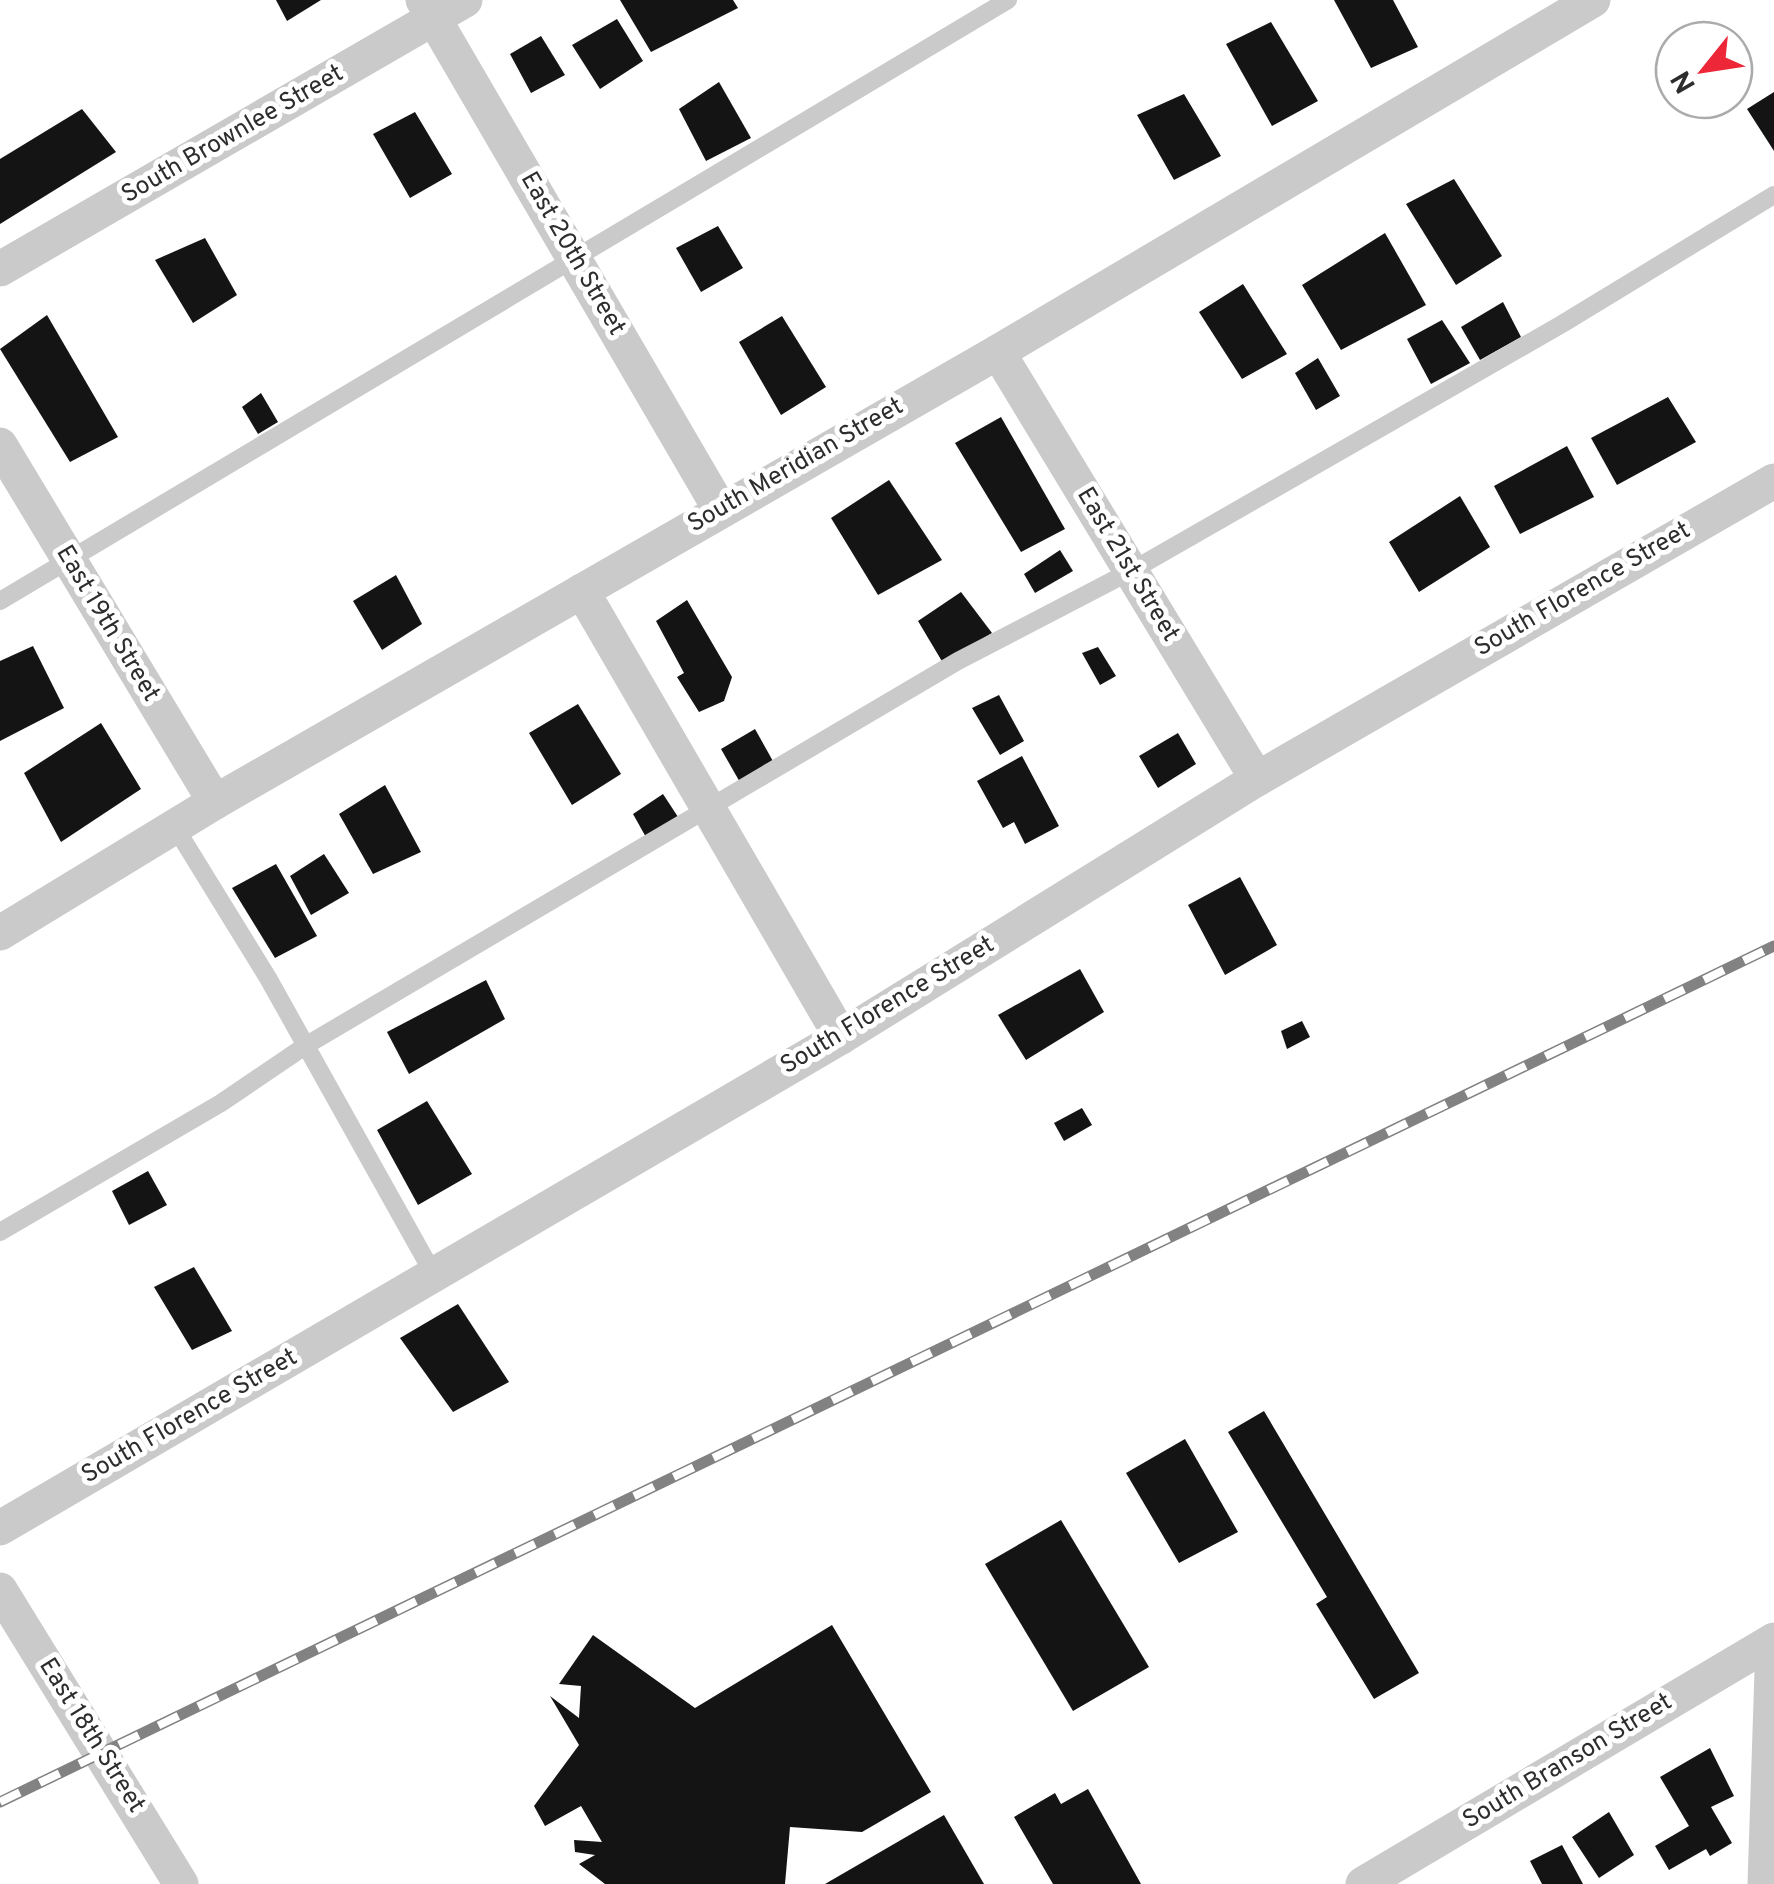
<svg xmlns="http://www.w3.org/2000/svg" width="1774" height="1884" viewBox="0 0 1774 1884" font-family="Overpass,sans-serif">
	<rect width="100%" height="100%" fill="#fff"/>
	<g fill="#141414">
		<path d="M 276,0 L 321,0 L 287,21 Z"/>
		<path d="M 620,0 L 733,0 L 738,8 L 651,52 Z"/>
		<path d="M 1334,0 L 1393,0 L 1418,47 L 1371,68 Z"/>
		<path d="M 617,19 L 643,61 L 600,89 L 572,45 Z"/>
		<path d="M 1271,22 L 1318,101 L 1272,126 L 1226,44 Z"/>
		<path d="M 541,36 L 565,75 L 531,93 L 510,54 Z"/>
		<path d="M 719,82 L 751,138 L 706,161 L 679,109 Z"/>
		<path d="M 1774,92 L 1774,151 L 1747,109 Z"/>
		<path d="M 1184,94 L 1221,156 L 1174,180 L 1137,115 Z"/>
		<path d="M 82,109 L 116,152 L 0,224 L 0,159 Z"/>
		<path d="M 415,112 L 452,174 L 410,198 L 373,134 Z"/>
		<path d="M 1454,179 L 1502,256 L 1456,285 L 1406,204 Z"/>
		<path d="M 718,226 L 743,268 L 701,292 L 676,248 Z"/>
		<path d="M 1385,233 L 1426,305 L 1341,350 L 1302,285 Z"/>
		<path d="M 205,238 L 237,295 L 193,323 L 155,260 Z"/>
		<path d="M 1243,284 L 1287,354 L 1242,379 L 1199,312 Z"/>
		<path d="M 1503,302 L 1521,337 L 1480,360 L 1461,327 Z"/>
		<path d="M 47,315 L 118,437 L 70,462 L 0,349 Z"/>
		<path d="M 782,316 L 826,387 L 781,415 L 739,342 Z"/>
		<path d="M 1442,320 L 1470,363 L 1431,384 L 1407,339 Z"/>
		<path d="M 1318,358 L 1340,396 L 1316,410 L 1295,373 Z"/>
		<path d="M 261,393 L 278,422 L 258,434 L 242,407 Z"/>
		<path d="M 1668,397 L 1696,442 L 1617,485 L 1591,438 Z"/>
		<path d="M 1001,417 L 1065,529 L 1021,552 L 955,443 Z"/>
		<path d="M 1567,446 L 1594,497 L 1520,534 L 1494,486 Z"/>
		<path d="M 889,480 L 942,560 L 878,595 L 831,518 Z"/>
		<path d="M 1460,496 L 1490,547 L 1419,592 L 1389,542 Z"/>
		<path d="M 1060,550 L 1073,571 L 1035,593 L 1024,574 Z"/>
		<path d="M 396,575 L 422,624 L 382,650 L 353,601 Z"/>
		<path d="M 961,592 L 992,633 L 943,663 L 918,621 Z"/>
		<path d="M 687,600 L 732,677 L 724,701 L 699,712 L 677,677 L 684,673 L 656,621 Z"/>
		<path d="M 33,646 L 64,708 L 0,741 L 0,661 Z"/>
		<path d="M 1098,647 L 1116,676 L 1100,685 L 1082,653 Z"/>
		<path d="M 999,695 L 1024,741 L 1000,755 L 972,708 Z"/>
		<path d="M 578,704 L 621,774 L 572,805 L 529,733 Z"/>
		<path d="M 101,723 L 141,789 L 61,842 L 24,773 Z"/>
		<path d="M 755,729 L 774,763 L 741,784 L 721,749 Z"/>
		<path d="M 1178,733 L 1196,764 L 1158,788 L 1139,756 Z"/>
		<path d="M 1022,756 L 1059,826 L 1025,844 L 1014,822 L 1003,828 L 977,781 Z"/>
		<path d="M 385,785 L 421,852 L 373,874 L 339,814 Z"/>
		<path d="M 663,794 L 680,820 L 647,839 L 633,814 Z"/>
		<path d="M 324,854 L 349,893 L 311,915 L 290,876 Z"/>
		<path d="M 276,864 L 317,936 L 275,958 L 232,888 Z"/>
		<path d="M 1240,877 L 1277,945 L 1225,975 L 1188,905 Z"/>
		<path d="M 1080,969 L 1104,1012 L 1026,1060 L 998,1015 Z"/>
		<path d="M 486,980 L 505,1019 L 409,1074 L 387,1032 Z"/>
		<path d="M 1302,1021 L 1310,1037 L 1287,1049 L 1281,1031 Z"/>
		<path d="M 427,1101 L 472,1174 L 418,1205 L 377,1130 Z"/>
		<path d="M 1082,1108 L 1092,1125 L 1064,1141 L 1054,1123 Z"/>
		<path d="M 148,1171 L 167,1205 L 129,1225 L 112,1191 Z"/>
		<path d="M 194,1267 L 232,1331 L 192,1350 L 154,1287 Z"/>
		<path d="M 458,1304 L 509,1382 L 453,1412 L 400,1338 Z"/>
		<path d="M 1264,1411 L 1419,1673 L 1374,1699 L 1316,1604 L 1327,1597 L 1228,1432 Z"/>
		<path d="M 1185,1439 L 1238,1532 L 1179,1563 L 1126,1473 Z"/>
		<path d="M 1061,1520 L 1149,1667 L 1073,1711 L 985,1564 Z"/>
		<path d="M 832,1625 L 931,1792 L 862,1832 L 790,1827 L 785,1884 L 605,1884 L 579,1864 L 595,1855 L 575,1852 L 574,1840 L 602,1842 L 581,1806 L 545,1826 L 534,1806 L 579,1745 L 550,1696 L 579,1718 L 581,1686 L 559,1684 L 593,1635 L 695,1708 Z"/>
		<path d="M 1710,1748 L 1734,1796 L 1711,1807 L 1732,1843 L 1710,1856 L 1706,1849 L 1669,1870 L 1655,1846 L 1689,1826 L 1660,1777 Z"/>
		<path d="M 1088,1789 L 1141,1884 L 1053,1884 L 1014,1817 L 1055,1793 L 1061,1804 Z"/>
		<path d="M 1609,1812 L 1634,1855 L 1599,1878 L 1572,1837 Z"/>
		<path d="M 944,1815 L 984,1884 L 825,1884 Z"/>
		<path d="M 1562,1845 L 1583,1884 L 1542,1884 L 1530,1861 Z"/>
	</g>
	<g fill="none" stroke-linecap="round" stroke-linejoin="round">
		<g stroke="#cacaca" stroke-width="18">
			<path d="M 0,601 L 1008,0"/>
			<path d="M 175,827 L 268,978 L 434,1275"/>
			<path d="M 0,1232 L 221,1103 L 305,1046 L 958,661 L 1131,571 L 1562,324 L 1774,195"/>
		</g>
		<g stroke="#cacaca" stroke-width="35">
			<path d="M 423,0 L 720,509"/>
			<path d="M 0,269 L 465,0"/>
			<path d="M 998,352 L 1257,779"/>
			<path d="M 0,445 L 215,802"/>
			<path d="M 582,591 L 841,1037"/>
			<path d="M 0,933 L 215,802 L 998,352 L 1593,0"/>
			<path d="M 0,1528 L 841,1037 L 1257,779 L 1774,481"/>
			<path d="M 0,1590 L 181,1884"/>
			<path d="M 1363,1884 L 1774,1640"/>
			<path d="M 1765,1884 L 1773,1641"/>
		</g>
		<g stroke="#828282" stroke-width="11">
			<path id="rail" d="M 0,1802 L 1774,946"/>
		</g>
		<use href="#rail" stroke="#fff" stroke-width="8" stroke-dasharray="22" stroke-linecap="butt"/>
	</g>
	<g text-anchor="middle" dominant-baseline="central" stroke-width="10" stroke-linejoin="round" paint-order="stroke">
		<g font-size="25" fill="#2d2d2d" stroke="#fff">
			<text transform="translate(233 135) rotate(-30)">South Brownlee Street</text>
			<text transform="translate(572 254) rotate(60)">East 20th Street</text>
			<text transform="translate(796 466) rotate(-30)">South Meridian Street</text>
			<text transform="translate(1127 565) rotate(59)">East 21st Street</text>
			<text transform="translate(1583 590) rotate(-30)">South Florence Street</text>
			<text transform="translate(107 624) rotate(59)">East 19th Street</text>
			<text transform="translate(888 1006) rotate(-31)">South Florence Street</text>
			<text transform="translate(190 1417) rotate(-30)">South Florence Street</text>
			<text transform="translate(91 1736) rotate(58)">East 18th Street</text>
			<text transform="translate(1568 1762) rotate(-31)">South Branson Street</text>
		</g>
	</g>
	<g transform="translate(1704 70) rotate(240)"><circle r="48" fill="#ffffff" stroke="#ababab" stroke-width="2.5"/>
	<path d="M0-8L18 38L0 25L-18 38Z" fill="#ed2738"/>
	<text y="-15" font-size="28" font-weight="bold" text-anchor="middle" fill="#2d2d2d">N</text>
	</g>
</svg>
